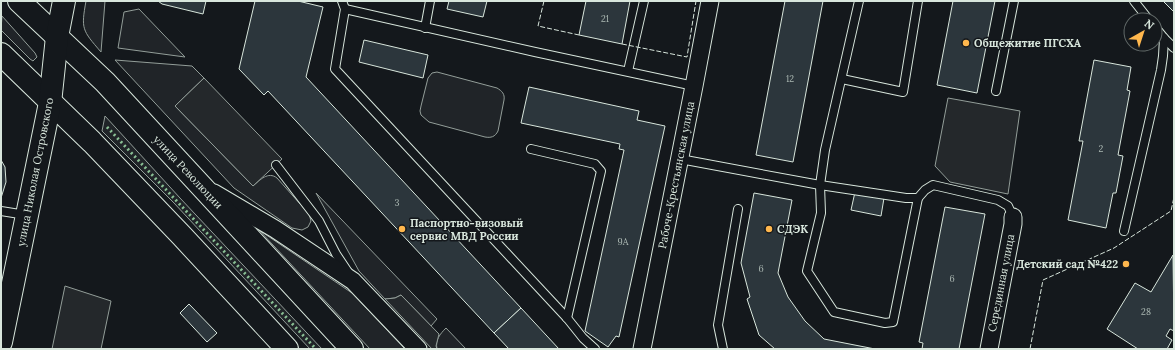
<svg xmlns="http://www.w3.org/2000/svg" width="1175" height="350" viewBox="0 0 1175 350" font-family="Lora,serif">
	<rect width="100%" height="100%" fill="#14181c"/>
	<g fill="#202428" stroke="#939e99">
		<path d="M 86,1 L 105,1 L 101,52 C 82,30 81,29 86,1 Z"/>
		<path d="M 139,9 L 185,57 L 118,48 L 124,12 Z"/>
		<path d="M 2,16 L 35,53 L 37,57 L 33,61 L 30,59 L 1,30 Z"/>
		<path d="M 115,60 L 192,66 L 204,78 L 175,106 L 253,186 C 260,180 268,171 277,178 L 309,214 L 311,221 L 308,227 L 302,230 L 292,228 L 234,188 Z"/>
		<path d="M 437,72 L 497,88 C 502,91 505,94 504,100 L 498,131 C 495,137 491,138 485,137 L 429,122 L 421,115 L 420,111 L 421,106 L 428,78 L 432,73 Z"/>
		<path d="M 105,116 L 180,198 L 322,349 L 310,349 L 174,203 L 102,131 Z"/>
		<path d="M 316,193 L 437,319 L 431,326 L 401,295 L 395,298 L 385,299 L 359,271 Z"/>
		<path d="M 259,230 L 352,293 L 405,349 L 370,349 Z"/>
		<path d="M 446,328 L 466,349 L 437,349 C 435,340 440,334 446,328 Z"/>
	</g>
	<g fill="#24282b" stroke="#939e99">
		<path d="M 204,78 L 282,159 L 253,186 L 175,106 Z"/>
		<path d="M 948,98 L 1020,111 L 1008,194 L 950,182 L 935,166 Z"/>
		<path d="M 65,286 L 111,301 L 101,349 L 52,349 Z"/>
		<path d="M 401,295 L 439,334 L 436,346 L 437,349 L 432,349 L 385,299 L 395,298 Z"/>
	</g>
	<g fill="#2c363c" stroke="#d8e6dc">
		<path d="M 158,1 L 206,1 L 203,14 L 162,4 Z"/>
		<path d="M 255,1 L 298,1 L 323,7 L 306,77 L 521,308 L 494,333 L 268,91 L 264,95 L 239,69 Z"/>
		<path d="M 449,1 L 487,1 L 483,17 L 447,9 Z"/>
		<path d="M 586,1 L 630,1 L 622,44 L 579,35 Z"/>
		<path d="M 785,1 L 823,1 L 793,162 L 756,155 Z"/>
		<path d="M 953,1 L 995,1 L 977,93 L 937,85 Z"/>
		<path d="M 1163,1 L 1174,1 L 1174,12 Z"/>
		<path d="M 364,40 L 428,55 L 423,78 L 359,62 Z"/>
		<path d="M 1094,60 L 1131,67 L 1127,90 L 1130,91 L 1118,155 L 1123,156 L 1116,193 L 1113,193 L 1106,228 L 1068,220 L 1083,141 L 1079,141 Z"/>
		<path d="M 529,87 L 639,111 L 637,120 L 665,126 L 619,337 L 616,336 L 608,347 L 585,331 L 624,150 L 619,149 L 620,144 L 521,123 Z"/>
		<path d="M 1,160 L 5,167 L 6,182 L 1,198 Z"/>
		<path d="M 855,192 L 884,198 L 881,216 L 851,210 Z"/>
		<path d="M 754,193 L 792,200 L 778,273 L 788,297 L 805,321 L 824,339 L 875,349 L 775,349 L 759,335 L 747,299 L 750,297 L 741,263 Z"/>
		<path d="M 945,207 L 985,214 L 959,349 L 922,349 L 923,343 L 919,342 Z"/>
		<path d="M 1173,255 L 1174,331 L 1170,329 L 1166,336 L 1172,340 L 1167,349 L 1138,349 L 1107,329 L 1135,283 L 1151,292 Z"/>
		<path d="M 189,304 L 217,333 L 207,342 L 180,313 Z"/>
		<path d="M 521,308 L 559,349 L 509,349 L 494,333 Z"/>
	</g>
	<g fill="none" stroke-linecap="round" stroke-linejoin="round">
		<g stroke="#d8e6dc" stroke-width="10">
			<g id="service">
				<path d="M 342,1 L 345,9 L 335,69 L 567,318 L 583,338 L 595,349"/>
				<path d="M 859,1 L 825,150 L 820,185 L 821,213 L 807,271 L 834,312 L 885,323 L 893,322 L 918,198"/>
				<path d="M 1134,1 L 1149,20"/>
				<path d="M 345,9 L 535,52 L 694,86"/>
				<path d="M 1155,27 L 1164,38 L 1174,48"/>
				<path d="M 425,28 L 430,1"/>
				<path d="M 628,71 L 644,1"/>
				<path d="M 842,79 L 903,92 L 918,1"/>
				<path d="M 996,91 L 1014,1"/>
				<path d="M 531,149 L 595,164 L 601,171 L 567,318"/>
				<path d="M 680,159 L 820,185 L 906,198 L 918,198 L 925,190 L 933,185 L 998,200 L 1008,206 L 1013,217"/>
				<path d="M 276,165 L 319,221 L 336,254 L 348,272"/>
				<path d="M 1,211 L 26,215"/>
				<path d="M 1124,231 L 1161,70 L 1163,56 L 1164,38"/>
				<path d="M 723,349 L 718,325 L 738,209"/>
			</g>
		</g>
		<g stroke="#d8e6dc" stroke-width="19">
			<g id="minor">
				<path d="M 214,193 L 275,229 L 353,281 L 418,349"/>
				<path d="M 642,349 L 694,86 L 710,1"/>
				<path d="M 989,349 L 1013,224 L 1013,217"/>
			</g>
		</g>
		<g stroke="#d8e6dc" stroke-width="24">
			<g id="secondary">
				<path d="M 19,1 L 105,82 L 352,349"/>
				<path d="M 1,54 L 92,142 L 182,236 L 287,349"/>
				<path d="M 1,342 L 50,103 L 57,37 L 64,1"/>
			</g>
		</g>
		<use href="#service" stroke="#14181c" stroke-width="8"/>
		<use href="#minor" stroke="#14181c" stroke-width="17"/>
		<use href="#secondary" stroke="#14181c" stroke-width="22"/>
		<path stroke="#8ac095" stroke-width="3" stroke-dasharray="2 3" stroke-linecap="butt" d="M 107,127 L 316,349"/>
		<g stroke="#d8e6dc" stroke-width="1" stroke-dasharray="5 2" stroke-linecap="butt">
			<path d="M 544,1 L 538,26 L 579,35"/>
			<path d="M 622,44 L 687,57 L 696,1"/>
			<path d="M 1030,349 L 1043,280 L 1114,248 L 1171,211 L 1174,197"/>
		</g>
	</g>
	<g fill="#ffb74d" stroke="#14181c" stroke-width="1.5">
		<circle cx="966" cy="43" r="4"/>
		<circle cx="402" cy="229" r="4"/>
		<circle cx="769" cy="229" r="4"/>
		<circle cx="1126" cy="264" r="4"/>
	</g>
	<g text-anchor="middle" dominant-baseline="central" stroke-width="3" stroke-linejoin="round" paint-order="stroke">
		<g font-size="9" fill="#adbab4">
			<text x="605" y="18">21</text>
			<text x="790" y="78">12</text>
			<text x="1101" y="148">2</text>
			<text x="397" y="202">3</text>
			<text x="623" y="241">9А</text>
			<text x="761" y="268">6</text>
			<text x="952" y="278">6</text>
			<text x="1146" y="311">28</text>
		</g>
		<g font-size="11" font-weight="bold" fill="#d8e6dc" stroke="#14181c" text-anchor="start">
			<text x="974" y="43">Общежитие ПГСХА</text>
			<text x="410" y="223">Паспортно-визовый<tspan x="410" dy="13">сервис МВД России</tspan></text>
			<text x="777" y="229">СДЭК</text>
			<text x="1118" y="264" text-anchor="end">Детский сад №422</text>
		</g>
		<g font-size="11" fill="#d8e6dc" stroke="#14181c">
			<text transform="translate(35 172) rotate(-79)">улица Николая Островского</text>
			<text transform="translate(188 172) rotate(47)">улица Революции</text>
			<text transform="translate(676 175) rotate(-79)">Рабоче-Крестьянская улица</text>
			<text transform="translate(1001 283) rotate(-79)">Серединная улица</text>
		</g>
	</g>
	<rect width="1175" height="350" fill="none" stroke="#d8e6dc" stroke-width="4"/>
	<g transform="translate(1143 32) rotate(39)"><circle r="19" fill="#14181c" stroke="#626a69"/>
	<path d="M0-3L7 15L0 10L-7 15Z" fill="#ffb74d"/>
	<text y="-6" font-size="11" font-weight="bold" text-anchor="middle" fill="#d8e6dc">N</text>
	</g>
</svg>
